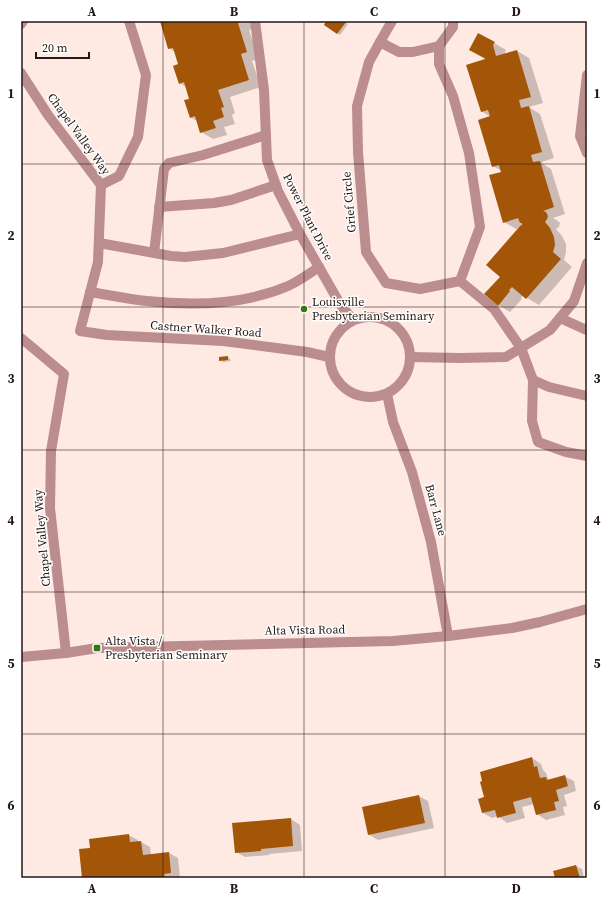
<svg xmlns="http://www.w3.org/2000/svg" width="608" height="899" viewBox="0 0 608 899" font-family="'Source Serif 4',serif">
	<rect width="100%" height="100%" fill="#ffe9e3"/>
	<g fill="#0003">
		<path d="M 160,21 L 253,21 L 255,28 L 249,30 L 259,59 L 252,61 L 261,87 L 230,97 L 235,113 L 232,115 L 235,124 L 224,127 L 227,135 L 213,139 L 201,132 L 197,121 L 190,117 L 191,99 L 186,87 L 180,83 L 179,65 L 175,52 L 169,48 Z"/>
		<path d="M 327,21 L 344,21 L 348,24 L 340,35 L 325,24 Z"/>
		<path d="M 494,43 L 506,50 L 505,52 L 505,54 L 517,51 L 529,58 L 543,103 L 529,107 L 540,114 L 554,158 L 542,162 L 543,164 L 551,169 L 565,214 L 553,218 L 558,221 L 560,223 L 559,227 L 556,229 L 562,236 L 566,244 L 566,252 L 564,260 L 572,267 L 539,305 L 527,298 L 523,295 L 521,298 L 522,299 L 510,312 L 498,305 L 502,277 L 519,228 L 516,229 L 504,222 L 503,172 L 493,166 L 491,117 L 481,111 L 486,58 Z"/>
		<path d="M 228,357 L 230,359 L 231,361 L 223,362 L 220,360 Z"/>
		<path d="M 532,758 L 541,764 L 543,770 L 546,773 L 548,779 L 549,780 L 564,776 L 574,781 L 576,791 L 564,795 L 567,806 L 563,807 L 565,815 L 546,820 L 537,814 L 534,804 L 522,807 L 525,818 L 507,823 L 498,816 L 492,818 L 483,813 L 485,798 Z"/>
		<path d="M 419,796 L 428,801 L 434,828 L 378,840 L 368,834 Z"/>
		<path d="M 291,819 L 300,825 L 302,851 L 269,854 L 270,855 L 245,857 L 236,852 L 233,824 Z"/>
		<path d="M 128,835 L 138,840 L 138,842 L 141,842 L 150,847 L 151,855 L 169,853 L 178,858 L 180,878 L 83,878 L 91,848 Z"/>
		<path d="M 576,866 L 582,869 L 584,878 L 556,878 Z"/>
	</g>
	<g fill="#a35607">
		<path d="M 160,21 L 242,21 L 238,23 L 247,52 L 241,54 L 249,80 L 218,90 L 224,107 L 221,108 L 224,117 L 213,121 L 216,128 L 200,133 L 195,116 L 190,118 L 184,100 L 189,99 L 184,82 L 179,84 L 173,66 L 178,64 L 173,48 L 168,49 Z"/>
		<path d="M 326,21 L 345,21 L 346,22 L 337,34 L 324,25 Z"/>
		<path d="M 478,33 L 495,42 L 493,45 L 496,56 L 517,50 L 531,97 L 519,100 L 521,108 L 529,106 L 542,152 L 531,155 L 533,162 L 540,161 L 554,207 L 543,211 L 546,212 L 548,216 L 547,219 L 545,222 L 550,228 L 554,237 L 555,245 L 553,252 L 561,259 L 526,299 L 512,287 L 509,290 L 510,291 L 498,306 L 484,294 L 500,277 L 486,265 L 521,225 L 522,226 L 522,223 L 520,223 L 518,218 L 503,223 L 489,175 L 501,172 L 499,165 L 492,167 L 478,120 L 490,116 L 488,110 L 481,112 L 466,65 L 485,59 L 484,58 L 469,50 Z"/>
		<path d="M 228,356 L 228,360 L 219,361 L 219,357 Z"/>
		<path d="M 532,757 L 534,767 L 537,766 L 540,778 L 546,777 L 547,780 L 565,775 L 568,786 L 556,790 L 559,801 L 554,802 L 556,810 L 536,815 L 531,797 L 513,802 L 516,813 L 497,818 L 495,810 L 482,813 L 478,799 L 484,797 L 480,782 L 482,781 L 480,772 Z"/>
		<path d="M 419,795 L 425,823 L 368,835 L 362,807 Z"/>
		<path d="M 291,818 L 293,846 L 261,849 L 261,851 L 235,853 L 232,823 Z"/>
		<path d="M 129,834 L 130,842 L 141,841 L 143,855 L 169,852 L 171,873 L 164,874 L 165,878 L 132,878 L 131,877 L 121,878 L 82,878 L 79,849 L 90,848 L 89,839 Z"/>
		<path d="M 576,865 L 580,878 L 555,878 L 553,871 Z"/>
	</g>
	<g fill="none" stroke-linecap="round" stroke-linejoin="round">
		<g stroke="#bc8d8f" stroke-width="10">
			<path d="M 255,21 L 264,90 L 267,160 L 278,191 L 300,234 L 340,304 L 353,320"/>
			<path d="M 392,21 L 380,42 L 369,62 L 357,106 L 358,152 L 366,252 L 386,283 L 420,289 L 460,281"/>
			<path d="M 453,21 L 453,27 L 439,46 L 439,64 L 453,96 L 469,153 L 480,227 L 460,281"/>
			<path d="M 21,24 L 23,21"/>
			<path d="M 380,42 L 399,52 L 413,52 L 439,46"/>
			<path d="M 21,73 L 48,115 L 101,185 L 98,262 L 80,331 L 107,335 L 223,341 L 307,352 L 329,357"/>
			<path d="M 587,75 L 580,136 L 587,153"/>
			<path d="M 101,185 L 119,176 L 138,137 L 146,75 L 129,21"/>
			<path d="M 159,207 L 214,203 L 231,200 L 276,185"/>
			<path d="M 99,243 L 171,256 L 185,257 L 223,253 L 300,234"/>
			<path d="M 154,253 L 164,169 L 169,163 L 203,155 L 266,135"/>
			<path d="M 460,281 L 494,309 L 521,348 L 533,380 L 532,421 L 538,442 L 566,452 L 587,456"/>
			<path d="M 90,292 C 109,295 128,299 147,301 C 194,306 244,305 288,286 C 299,281 309,274 319,267"/>
			<circle cx="370" cy="357" r="40"/>
			<path d="M 560,318 L 582,328 L 587,330"/>
			<path d="M 21,338 L 64,374 L 51,451 L 50,508 L 66,653"/>
			<path d="M 410,357 L 460,358 L 506,357 L 550,330 L 574,301 L 587,263"/>
			<path d="M 533,380 L 549,387 L 587,396"/>
			<path d="M 387,394 L 393,422 L 412,472 L 431,542 L 448,636"/>
			<path d="M 21,657 L 66,653 L 97,648 L 393,641 L 448,636 L 512,628 L 540,622 L 587,609"/>
		</g>
	</g>
	<path fill="none" stroke="#251815" stroke-width="1" stroke-opacity="0.55" d="M 163,21 L 163,878M 304,21 L 304,878M 445,21 L 445,878M 21,164 L 587,164M 21,307 L 587,307M 21,450 L 587,450M 21,592 L 587,592M 21,734 L 587,734"/>
	<g fill="#357612" stroke="#fff" stroke-width="1.5">
		<circle cx="304" cy="309" r="4"/>
		<rect x="93" y="644" width="8" height="8" rx="2"/>
	</g>
	<g text-anchor="middle" dominant-baseline="central" stroke-width="3" stroke-linejoin="round" paint-order="stroke">
		<g font-size="12" fill="#251815" stroke="#fff">
			<text transform="translate(79 134) rotate(54)">Chapel Valley Way</text>
			<text transform="translate(349 202) rotate(-95)">Grief Circle</text>
			<text transform="translate(308 217) rotate(63)">Power Plant Drive</text>
			<text transform="translate(206 329) rotate(4)">Castner Walker Road</text>
			<text transform="translate(436 510) rotate(75)">Barr Lane</text>
			<text transform="translate(42 538) rotate(-95)">Chapel Valley Way</text>
			<text transform="translate(305 630) rotate(-1)">Alta Vista Road</text>
		</g>
		<g font-size="12" fill="#251815" stroke="#fff" text-anchor="start">
			<text x="312" y="302">Louisville<tspan x="312" dy="14">Presbyterian Seminary</tspan></text>
			<text x="105" y="641">Alta Vista /<tspan x="105" dy="14">Presbyterian Seminary</tspan></text>
		</g>
	</g>
	<rect width="608" height="899" fill="none" stroke="#ffffff" stroke-width="44"/>
	<path d="M36 52v6h53v-6" fill="none" stroke="#251815" stroke-width="2"/>
	<text x="42" y="52" font-size="12" fill="#251815" stroke="#ffffff" stroke-width="3" paint-order="stroke">20 m</text>
	<rect x="22" y="22" width="564" height="855" fill="none" stroke="#251815" stroke-width="1.5"/>
	<g font-size="13" text-anchor="middle" font-weight="bold" fill="#251815">
		<text x="92" y="16">A</text>
		<text x="234" y="16">B</text>
		<text x="374" y="16">C</text>
		<text x="516" y="16">D</text>
		<text x="11" y="98">1</text>
		<text x="597" y="98">1</text>
		<text x="11" y="240">2</text>
		<text x="597" y="240">2</text>
		<text x="11" y="383">3</text>
		<text x="597" y="383">3</text>
		<text x="11" y="525">4</text>
		<text x="597" y="525">4</text>
		<text x="11" y="668">5</text>
		<text x="597" y="668">5</text>
		<text x="11" y="810">6</text>
		<text x="597" y="810">6</text>
		<text x="92" y="893">A</text>
		<text x="234" y="893">B</text>
		<text x="374" y="893">C</text>
		<text x="516" y="893">D</text>
	</g>
</svg>
